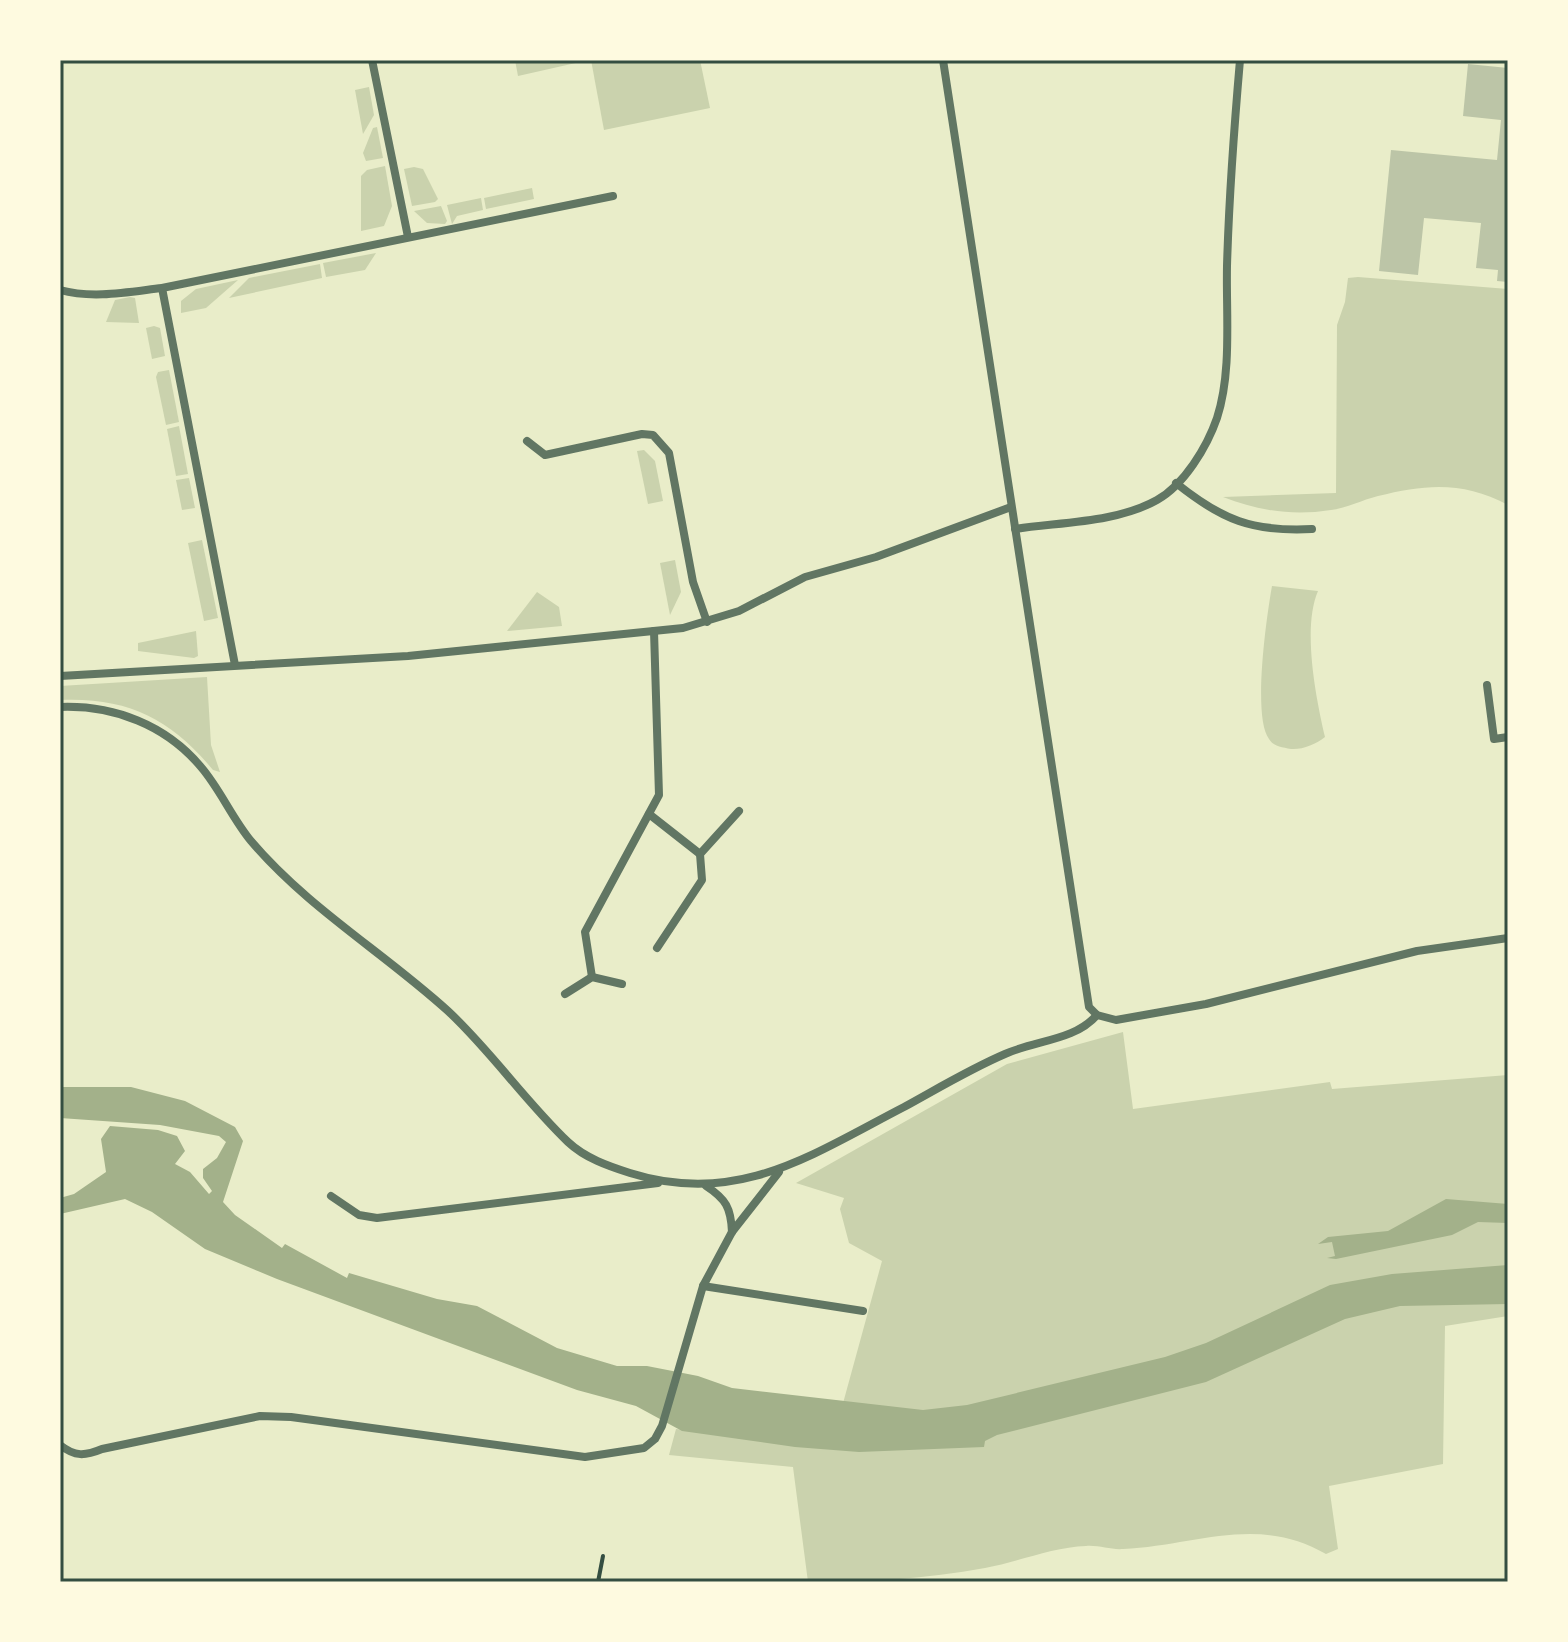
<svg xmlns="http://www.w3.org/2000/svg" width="1568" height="1642" viewBox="0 0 1568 1642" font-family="Mulish,sans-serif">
	<rect width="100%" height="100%" fill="#e9edc9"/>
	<g fill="#cad2ad">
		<path d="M 515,60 L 589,60 L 518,76 Z"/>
		<path d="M 591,60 L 700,60 L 710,108 L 604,130 Z"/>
		<path d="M 369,87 L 374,115 L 363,134 L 355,90 Z"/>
		<path d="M 377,127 L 383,158 L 366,161 L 363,153 L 373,128 Z"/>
		<path d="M 385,166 L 392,206 L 384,226 L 361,231 L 361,176 L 367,170 Z"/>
		<path d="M 414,167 L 423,169 L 438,199 L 435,202 L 412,206 L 404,169 Z"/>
		<path d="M 532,188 L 534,199 L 486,209 L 484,198 Z"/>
		<path d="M 481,198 L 483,210 L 457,216 L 452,224 L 447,205 Z"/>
		<path d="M 441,206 L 447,221 L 445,224 L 427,223 L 414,211 Z"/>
		<path d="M 376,253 L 365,270 L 326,277 L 323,263 Z"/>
		<path d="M 320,264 L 322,278 L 229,298 L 249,278 Z"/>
		<path d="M 1358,277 L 1508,289 L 1508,505 C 1464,481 1426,484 1378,496 C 1362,500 1347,508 1331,510 C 1293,516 1259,511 1223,497 L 1336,493 L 1337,325 L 1345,302 L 1348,278 Z"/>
		<path d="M 238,280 L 206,308 L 181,313 L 181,301 L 196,289 Z"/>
		<path d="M 130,297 L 135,298 L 139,323 L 106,322 L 115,300 Z"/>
		<path d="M 154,326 L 160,328 L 165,356 L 152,359 L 146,328 Z"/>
		<path d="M 169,370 L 179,422 L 166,425 L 156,377 L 158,372 Z"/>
		<path d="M 179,426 L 188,474 L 176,476 L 167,429 Z"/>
		<path d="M 644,450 L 655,461 L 663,501 L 648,504 L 637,451 Z"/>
		<path d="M 189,478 L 195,508 L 182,510 L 176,480 Z"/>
		<path d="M 202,540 L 218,618 L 204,621 L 188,543 Z"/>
		<path d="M 675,560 L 681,592 L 670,615 L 660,563 Z"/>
		<path d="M 1272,586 L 1318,591 C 1302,628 1316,698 1325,737 C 1316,744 1302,750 1291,749 C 1282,747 1274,747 1269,739 C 1252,717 1267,614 1272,586 Z"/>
		<path d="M 537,592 L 559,607 L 562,626 L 507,631 Z"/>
		<path d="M 196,631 L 198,656 L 194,658 L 138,651 L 138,643 Z"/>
		<path d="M 207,677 L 211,745 L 220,772 L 213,770 C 171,719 128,697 60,700 L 60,686 Z"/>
		<path d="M 1123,1032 L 1133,1109 L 1330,1082 L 1332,1089 L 1508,1075 L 1508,1316 L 1445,1326 L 1443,1464 L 1329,1486 L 1338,1549 L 1326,1554 C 1257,1514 1195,1546 1123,1549 C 1111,1550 1099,1545 1086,1546 C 1053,1547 1018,1562 985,1568 C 926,1579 868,1582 808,1582 L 793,1467 L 669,1455 L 676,1429 L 831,1447 L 882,1261 L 849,1243 L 840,1209 L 844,1198 L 796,1183 L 1007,1064 Z"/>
	</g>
	<g fill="#a3b18a">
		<path d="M 60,1087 L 131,1087 L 185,1101 L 235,1127 L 243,1141 L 223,1202 L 235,1215 L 282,1248 L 285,1244 L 347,1278 L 349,1273 L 437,1299 L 477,1306 L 557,1348 L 617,1366 L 647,1366 L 698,1376 L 732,1388 L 923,1410 L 967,1405 L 1165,1357 L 1206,1343 L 1330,1285 L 1392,1274 L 1508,1265 L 1508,1304 L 1400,1306 L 1345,1319 L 1206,1382 L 997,1435 L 985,1441 L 984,1447 L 859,1452 L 795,1447 L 682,1431 L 636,1406 L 577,1390 L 277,1279 L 205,1249 L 152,1212 L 125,1199 L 60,1214 L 60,1198 L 74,1194 L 106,1172 L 101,1139 L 110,1126 L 158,1130 L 177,1136 L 185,1151 L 175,1164 L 190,1172 L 209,1194 L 212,1191 L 203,1178 L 203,1169 L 217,1158 L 226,1142 L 219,1136 L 160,1125 L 60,1118 Z"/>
		<path d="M 1446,1199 L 1508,1204 L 1508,1223 L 1478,1222 L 1452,1235 L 1336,1259 L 1327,1258 L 1335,1256 L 1332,1242 L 1318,1244 L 1328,1237 L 1388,1231 Z"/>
	</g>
	<path fill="#bcc5a7" d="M 1468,64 L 1508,68 L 1508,282 L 1497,281 L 1498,270 L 1476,268 L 1481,223 L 1424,218 L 1418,275 L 1379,271 L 1391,150 L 1497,160 L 1501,120 L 1463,116 Z"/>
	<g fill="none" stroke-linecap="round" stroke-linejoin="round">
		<path stroke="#344e41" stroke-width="4" d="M 598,1582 L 603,1556"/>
		<g stroke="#617663" stroke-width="8">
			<path d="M 372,60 L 408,237"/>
			<path d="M 943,60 L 1089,1007 L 1097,1015 L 1116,1020 L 1206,1004 L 1417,951 L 1508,938"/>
			<path d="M 162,288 L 235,665"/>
			<path d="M 60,290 C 93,299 128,292 162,288 L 613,196"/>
			<path d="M 527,441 L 545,455 L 642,434 L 653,435 L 669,453 L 693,582 L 707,622"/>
			<path d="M 1176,483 C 1222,520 1252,532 1312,529"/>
			<path d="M 1015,529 C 1060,522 1116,523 1157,500 C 1184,485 1207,447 1217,418 C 1232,372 1226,315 1227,266 C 1229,197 1234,129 1240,60"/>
			<path d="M 60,676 L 408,656 L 683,628 L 739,611 L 805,577 L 876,557 L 1011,507"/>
			<path d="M 1487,685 L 1494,739 L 1508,737"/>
			<path d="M 60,707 C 114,705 166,725 201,767 C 220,789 232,818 251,841 C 308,908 383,952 448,1011 C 491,1051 525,1101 568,1142 C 585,1158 608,1166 630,1173 C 738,1207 811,1155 904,1107 C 937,1089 970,1069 1005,1054 C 1036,1040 1074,1041 1097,1015"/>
			<path d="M 649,814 L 700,854"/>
			<path d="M 657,948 L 702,880 L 700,854 L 739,811"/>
			<path d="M 592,977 L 585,932 L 659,795 L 654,631"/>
			<path d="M 565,994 L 592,977 L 622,984"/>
			<path d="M 706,1186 C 726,1199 731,1208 732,1232"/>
			<path d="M 331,1196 L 359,1215 L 377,1218 L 658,1183"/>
			<path d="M 703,1286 L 863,1311"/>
			<path d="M 60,1445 C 75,1457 85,1456 102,1449 L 260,1416 L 291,1417 L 585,1457 L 644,1448 L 655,1439 L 662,1426 L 703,1286 L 732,1232 L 779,1172"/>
		</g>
	</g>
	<rect width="1568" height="1642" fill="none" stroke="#fefae0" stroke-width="124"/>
	<rect x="62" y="62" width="1444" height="1518" fill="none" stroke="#344e41" stroke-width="3"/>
</svg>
